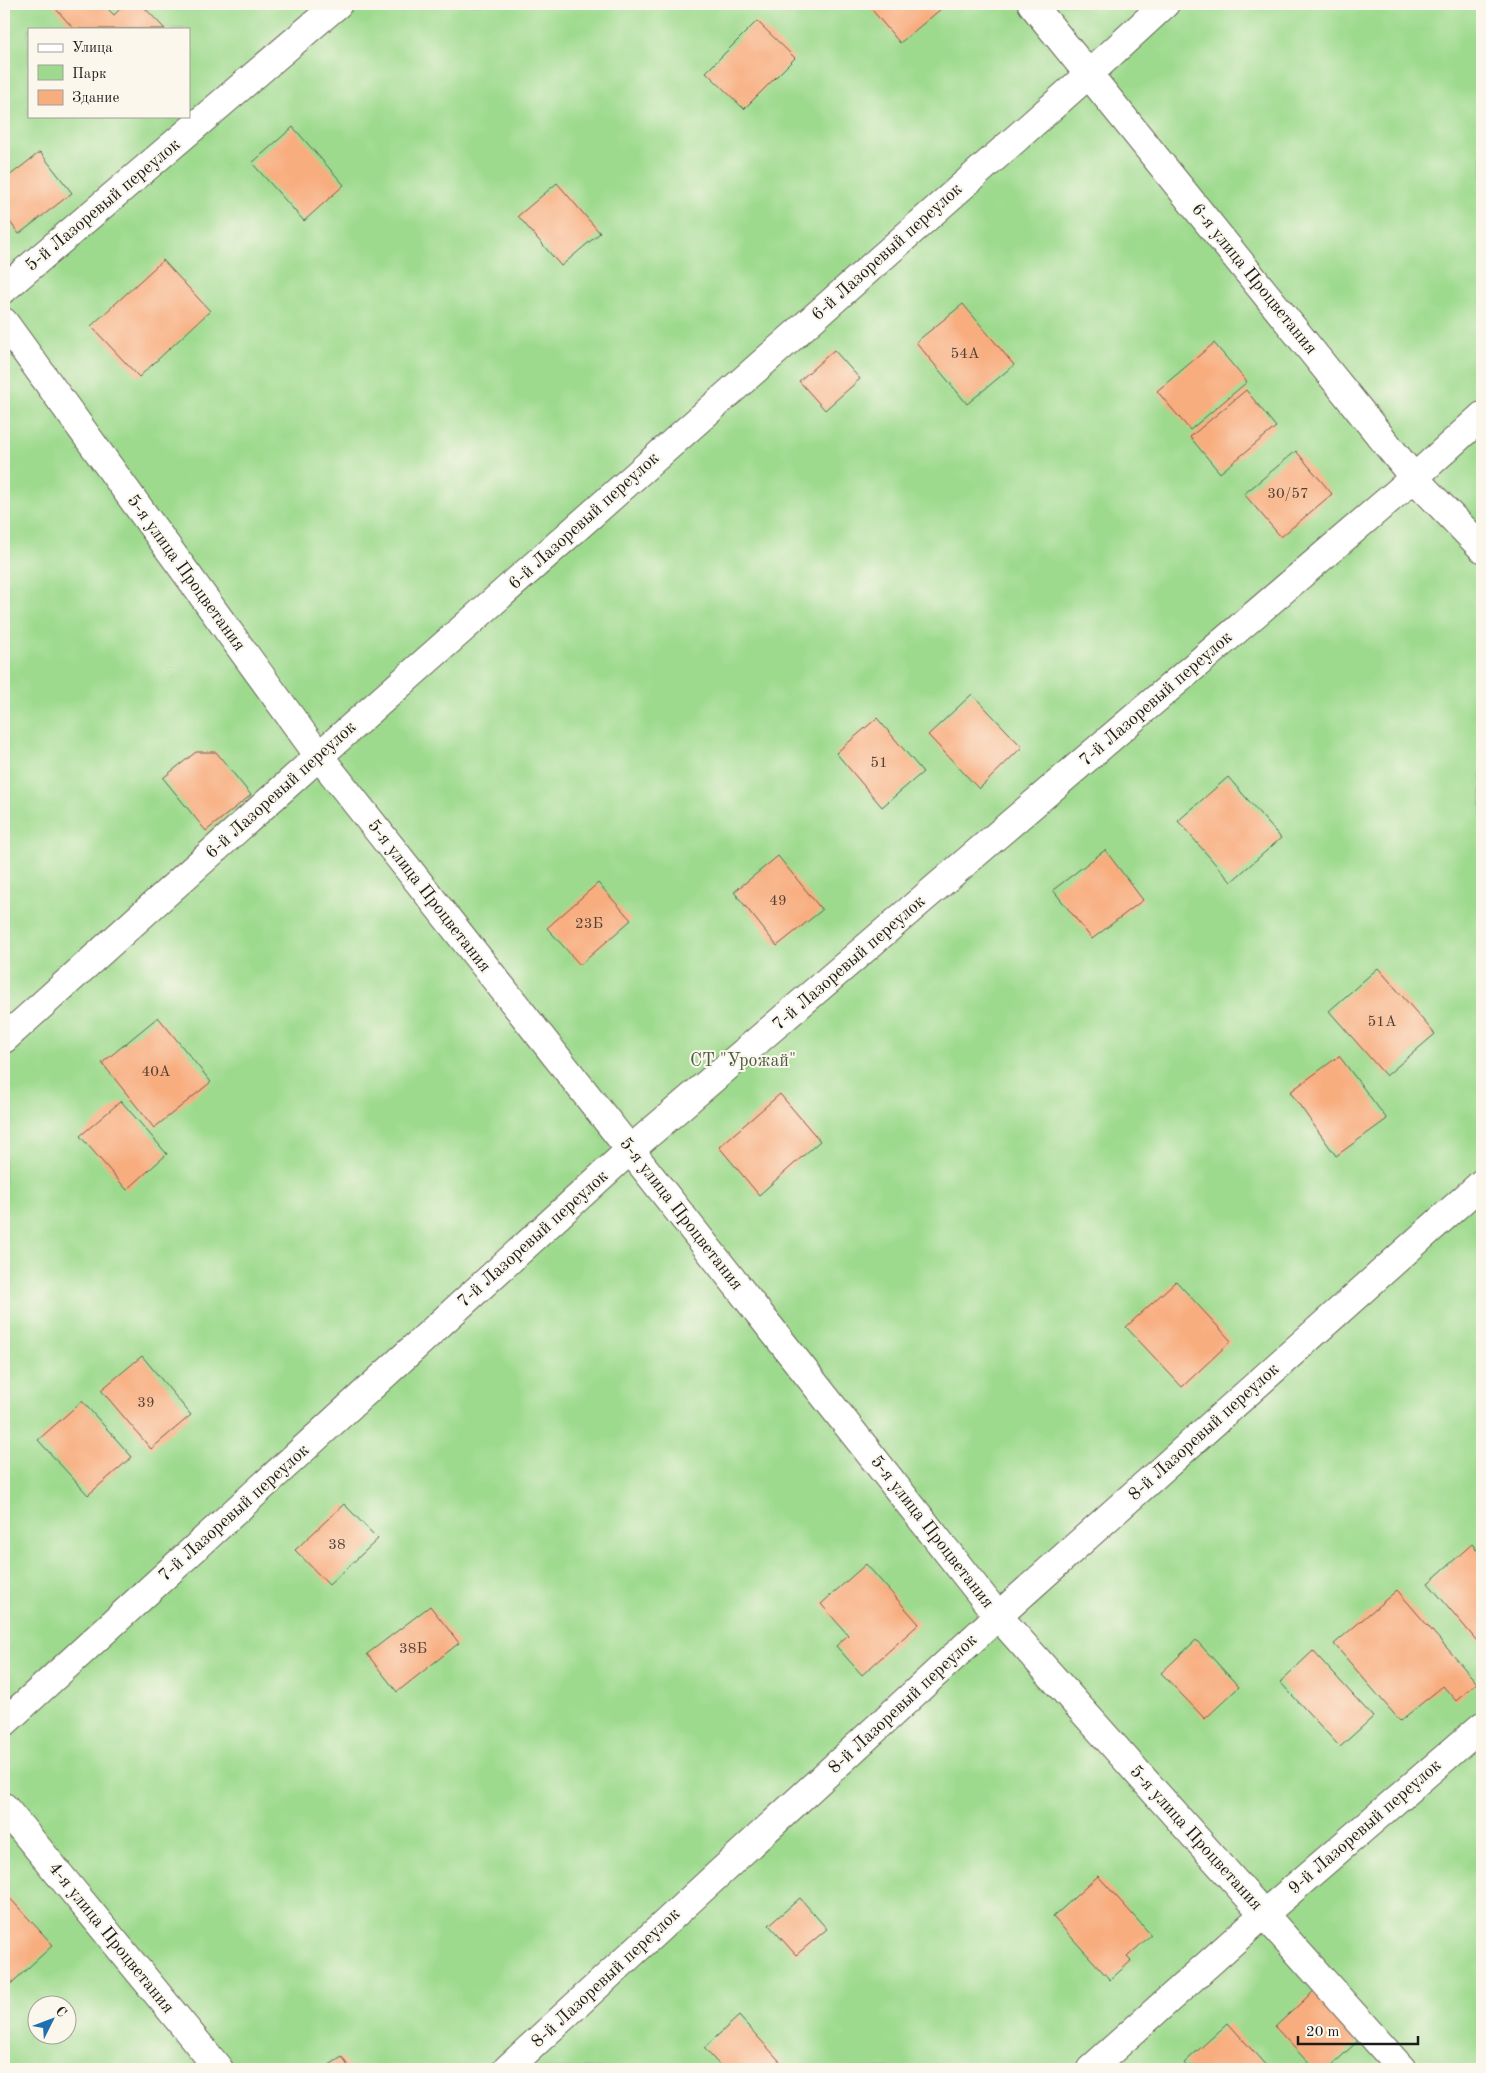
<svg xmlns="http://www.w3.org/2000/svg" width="1486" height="2073" viewBox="0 0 1486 2073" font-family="'Old Standard TT',serif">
	<rect width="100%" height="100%" fill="#fbf7ec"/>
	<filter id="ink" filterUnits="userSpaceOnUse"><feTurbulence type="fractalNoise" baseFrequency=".02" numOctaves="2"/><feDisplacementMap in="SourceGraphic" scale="10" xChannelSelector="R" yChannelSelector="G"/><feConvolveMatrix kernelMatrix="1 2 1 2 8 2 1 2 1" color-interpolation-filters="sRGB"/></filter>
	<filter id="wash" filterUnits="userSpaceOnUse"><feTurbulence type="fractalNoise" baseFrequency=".0096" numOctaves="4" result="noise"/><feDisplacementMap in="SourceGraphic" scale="20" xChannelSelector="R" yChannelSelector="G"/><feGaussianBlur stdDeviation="1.12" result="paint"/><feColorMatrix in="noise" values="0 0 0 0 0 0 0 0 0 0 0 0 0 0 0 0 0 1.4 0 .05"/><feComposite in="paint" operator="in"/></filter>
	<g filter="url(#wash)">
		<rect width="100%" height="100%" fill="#eedfbd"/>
		<path fill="#9eda8e" stroke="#5d7b55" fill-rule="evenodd" d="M 4,4 L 1482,4 L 1482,2069 L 4,2069 ZM 29,29 L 189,29 L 189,116 L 29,116 ZM 38,2006 L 68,2006 L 68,2036 L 38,2036 Z"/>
		<g id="blocks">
			<g fill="#f8ad7f">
				<path d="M 59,4 L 103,4 L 114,15 L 125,4 L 141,4 L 165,29 L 74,29 L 55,8 Z"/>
				<path d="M 867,4 L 947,4 L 900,43 Z"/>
				<path d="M 757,21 L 795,58 L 744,109 L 706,72 Z"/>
				<path d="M 293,127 L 344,185 L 304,221 L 252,163 Z"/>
				<path d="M 40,152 L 72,193 L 19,234 L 4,214 L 4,180 Z"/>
				<path d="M 557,183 L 600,233 L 561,266 L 518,216 Z"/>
				<path d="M 163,260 L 210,311 L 139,377 L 91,326 Z"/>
				<path d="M 963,304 L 1014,365 L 967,404 L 916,342 Z"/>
				<path d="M 1214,343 L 1247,382 L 1190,430 L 1157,391 Z"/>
				<path d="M 834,350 L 860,379 L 825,410 L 799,381 Z"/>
				<path d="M 1246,390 L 1276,427 L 1220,473 L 1190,437 Z"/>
				<path d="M 1296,451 L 1332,494 L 1281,537 L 1244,494 Z"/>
				<path d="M 972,694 L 1022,747 L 979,789 L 928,735 Z"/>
				<path d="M 877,718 L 923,772 L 882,807 L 836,753 Z"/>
				<path d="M 196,752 L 216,752 L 251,795 L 206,831 L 163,778 Z"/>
				<path d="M 1228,777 L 1281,838 L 1231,882 L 1178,821 Z"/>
				<path d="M 1105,850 L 1143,900 L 1092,939 L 1053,890 Z"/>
				<path d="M 778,856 L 822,910 L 777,946 L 734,892 Z"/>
				<path d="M 598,883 L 631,920 L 580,965 L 547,928 Z"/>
				<path d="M 1378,968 L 1435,1034 L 1386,1076 L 1329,1011 Z"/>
				<path d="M 158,1017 L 211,1082 L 154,1128 L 102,1063 Z"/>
				<path d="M 1339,1056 L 1387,1119 L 1336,1156 L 1290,1092 Z"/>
				<path d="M 780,1094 L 820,1141 L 759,1195 L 719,1147 Z"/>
				<path d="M 121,1101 L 167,1154 L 127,1190 L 80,1136 Z"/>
				<path d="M 1176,1281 L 1231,1341 L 1182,1387 L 1126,1327 Z"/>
				<path d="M 142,1356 L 191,1415 L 151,1449 L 101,1390 Z"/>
				<path d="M 82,1401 L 132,1457 L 88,1495 L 38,1440 Z"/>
				<path d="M 344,1504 L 378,1539 L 329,1585 L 295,1550 Z"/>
				<path d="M 1472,1544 L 1482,1556 L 1482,1637 L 1477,1641 L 1428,1583 Z"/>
				<path d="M 866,1564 L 919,1624 L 862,1675 L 836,1646 L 848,1635 L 821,1604 Z"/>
				<path d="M 1397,1590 L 1477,1683 L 1456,1701 L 1443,1686 L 1400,1721 L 1334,1644 Z"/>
				<path d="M 430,1606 L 459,1643 L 397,1692 L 367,1654 Z"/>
				<path d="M 1196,1640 L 1239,1687 L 1205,1719 L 1161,1673 Z"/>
				<path d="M 1313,1651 L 1373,1717 L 1340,1747 L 1280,1682 Z"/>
				<path d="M 1098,1876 L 1151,1935 L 1127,1957 L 1131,1961 L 1110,1980 L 1053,1917 Z"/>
				<path d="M 6,1894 L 53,1945 L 4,1990 L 4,1896 Z"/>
				<path d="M 800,1898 L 827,1929 L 796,1955 L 769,1925 Z"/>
				<path d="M 1316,1989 L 1361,2038 L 1328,2069 L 1314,2069 L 1275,2027 Z"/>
				<path d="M 739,2016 L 784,2066 L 780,2069 L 723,2069 L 704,2048 Z"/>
				<path d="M 1228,2023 L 1269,2069 L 1189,2069 L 1184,2063 Z"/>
				<path d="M 342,2057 L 350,2069 L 323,2069 Z"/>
			</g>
		</g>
	</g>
	<g filter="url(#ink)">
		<use href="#blocks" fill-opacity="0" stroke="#666054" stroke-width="1"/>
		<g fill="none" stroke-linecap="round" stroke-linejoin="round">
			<g stroke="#666054" stroke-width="30">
				<g id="minor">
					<path d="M 1032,4 L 1414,478 L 1482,548"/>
					<path d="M 4,289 L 338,4"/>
					<path d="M 4,322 L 319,756 L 998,1616 L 1402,2069"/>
					<path d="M 4,1039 L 319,756 L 1089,74 L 1165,4"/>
					<path d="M 4,1723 L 630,1150 L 1414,478 L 1482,416"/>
					<path d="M 4,1807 L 219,2069"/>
					<path d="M 507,2069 L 998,1616 L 1482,1183"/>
					<path d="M 1091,2069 L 1264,1914 L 1482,1726"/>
				</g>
			</g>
			<use href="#minor" stroke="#fff" stroke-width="28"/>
		</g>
	</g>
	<g text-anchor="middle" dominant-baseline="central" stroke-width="4" stroke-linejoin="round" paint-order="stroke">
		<g font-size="15" fill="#534035">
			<text x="965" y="354">54А</text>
			<text x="1288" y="494">30/57</text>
			<text x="879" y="763">51</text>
			<text x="778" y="901">49</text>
			<text x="589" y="924">23Б</text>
			<text x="1382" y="1022">51А</text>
			<text x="156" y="1072">40А</text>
			<text x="146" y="1403">39</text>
			<text x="337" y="1545">38</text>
			<text x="413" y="1649">38Б</text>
		</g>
		<g font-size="18" fill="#1c1c1c" stroke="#fbf7ec">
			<text transform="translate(103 205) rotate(-40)">5-й Лазоревый переулок</text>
			<text transform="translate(887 252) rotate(-42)">6-й Лазоревый переулок</text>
			<text transform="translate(1254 279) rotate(51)">6-я улица Процветания</text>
			<text transform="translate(584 521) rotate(-42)">6-й Лазоревый переулок</text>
			<text transform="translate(186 573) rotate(54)">5-я улица Процветания</text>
			<text transform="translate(1156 699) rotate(-41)">7-й Лазоревый переулок</text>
			<text transform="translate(281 790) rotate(-42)">6-й Лазоревый переулок</text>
			<text transform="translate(429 896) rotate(52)">5-я улица Процветания</text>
			<text transform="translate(849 963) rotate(-41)">7-й Лазоревый переулок</text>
			<text transform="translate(681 1214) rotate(52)">5-я улица Процветания</text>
			<text transform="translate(533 1239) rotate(-42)">7-й Лазоревый переулок</text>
			<text transform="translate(1204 1432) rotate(-42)">8-й Лазоревый переулок</text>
			<text transform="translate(234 1513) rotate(-42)">7-й Лазоревый переулок</text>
			<text transform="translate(932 1532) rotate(52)">5-я улица Процветания</text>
			<text transform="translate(903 1704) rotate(-43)">8-й Лазоревый переулок</text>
			<text transform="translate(1365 1827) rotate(-41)">9-й Лазоревый переулок</text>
			<text transform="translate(1196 1838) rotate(48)">5-я улица Процветания</text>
			<text transform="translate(111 1938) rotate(51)">4-я улица Процветания</text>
			<text transform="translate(606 1978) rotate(-43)">8-й Лазоревый переулок</text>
		</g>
		<g font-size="18" fill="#4a5e44" stroke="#fbf7ec">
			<text x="743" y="1061">СТ "Урожай"</text>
		</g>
	</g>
	<rect width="1486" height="2073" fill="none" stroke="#fbf7ec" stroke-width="20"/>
	<rect x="28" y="28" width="162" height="90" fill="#fbf7ec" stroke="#a29f99"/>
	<rect x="38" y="44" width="25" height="8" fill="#ffffff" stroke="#a29f99"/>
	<text x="72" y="52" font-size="15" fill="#1c1c1c">Улица</text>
	<rect x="38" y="65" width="25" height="15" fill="#9eda8e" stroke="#a29f99"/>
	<text x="72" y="78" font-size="15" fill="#1c1c1c">Парк</text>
	<rect x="38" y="90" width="25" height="15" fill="#f8ad7f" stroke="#a29f99"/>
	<text x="72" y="102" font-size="15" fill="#1c1c1c">Здание</text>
	<g transform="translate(52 2020) rotate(48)"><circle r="24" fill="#fbf7ec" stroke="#a29f99"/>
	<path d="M0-4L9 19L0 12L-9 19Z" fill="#1f6fb2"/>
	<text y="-8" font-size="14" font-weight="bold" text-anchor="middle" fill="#1c1c1c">С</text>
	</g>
	<path d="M1298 2036v8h120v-8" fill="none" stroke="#1c1c1c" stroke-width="2.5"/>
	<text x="1306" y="2036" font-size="15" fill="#1c1c1c" stroke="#fbf7ec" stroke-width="4" paint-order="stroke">20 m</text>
</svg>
